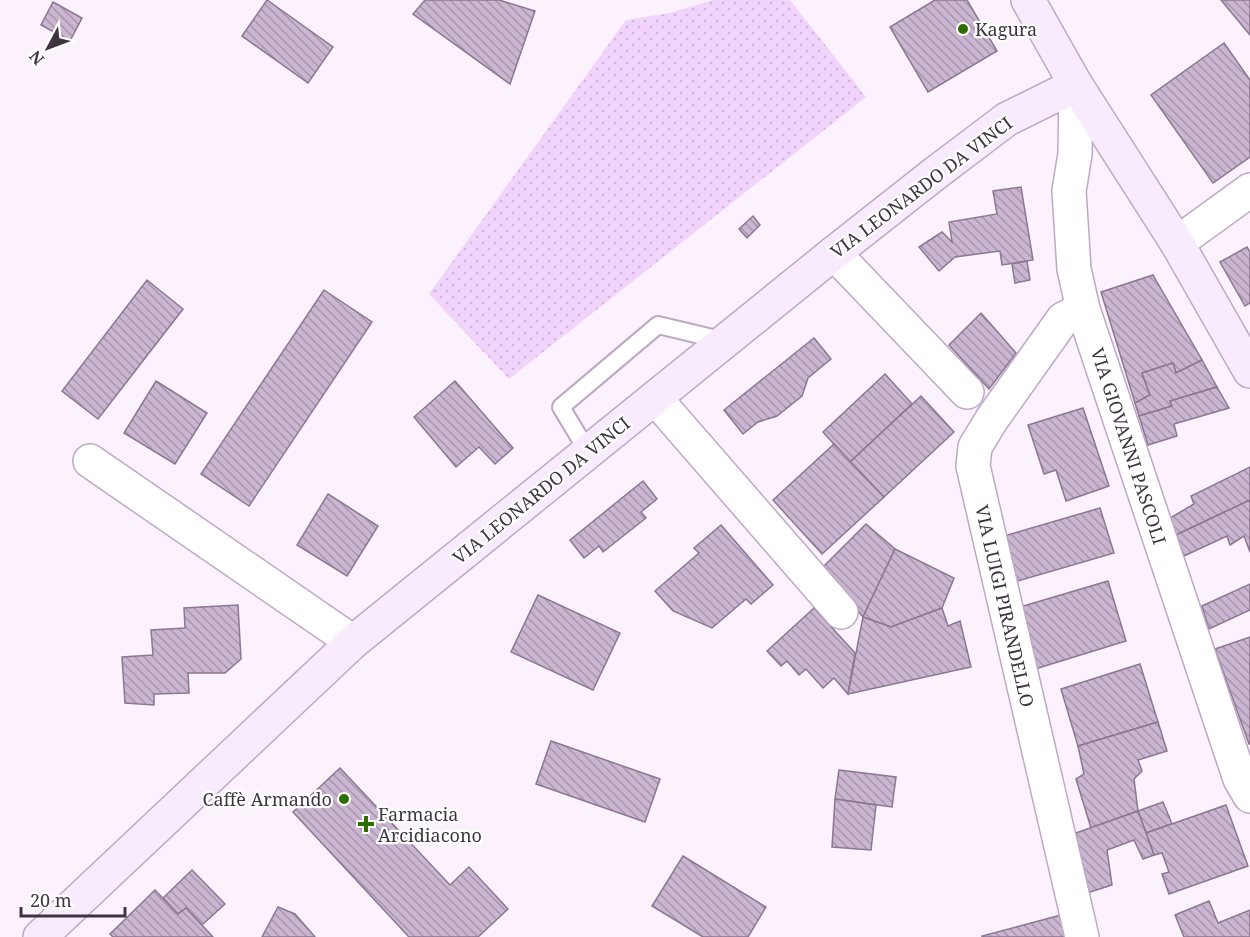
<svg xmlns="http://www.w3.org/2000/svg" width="1250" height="937" viewBox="0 0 1250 937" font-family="'Noto Serif',serif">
	<defs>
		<pattern id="grass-dots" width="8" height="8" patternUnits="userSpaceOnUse" patternTransform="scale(1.5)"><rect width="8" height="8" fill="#f1d3fc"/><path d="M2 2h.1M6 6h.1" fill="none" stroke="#d0b6d9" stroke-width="1.8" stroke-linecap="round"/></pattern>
		<pattern id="building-back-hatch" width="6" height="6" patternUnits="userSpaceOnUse" patternTransform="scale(1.5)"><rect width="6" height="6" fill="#cbb6d2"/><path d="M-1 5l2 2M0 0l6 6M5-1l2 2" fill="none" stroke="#a695ac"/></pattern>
	</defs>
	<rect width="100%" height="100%" fill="#fbf2fe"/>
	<path fill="url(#grass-dots)" d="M 713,0 L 790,0 L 866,97 L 509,379 L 429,294 L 626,20 L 670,13 Z"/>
	<g fill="url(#building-back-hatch)" stroke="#8b7792" stroke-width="1.5">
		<path d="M 267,0 L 333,47 L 308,83 L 242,36 Z"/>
		<path d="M 425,0 L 499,0 L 535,11 L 510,84 L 413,14 Z"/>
		<path d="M 935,0 L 967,0 L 997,51 L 928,92 L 890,27 Z"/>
		<path d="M 1221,0 L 1250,0 L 1250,35 Z"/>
		<path d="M 53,2 L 82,18 L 70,41 L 41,25 Z"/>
		<path d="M 1224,43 L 1250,80 L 1250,157 L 1213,183 L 1151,95 Z"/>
		<path d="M 1021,187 L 1033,260 L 1002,265 L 1000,251 L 955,257 L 939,271 L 919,247 L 942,232 L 952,242 L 949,222 L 997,214 L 993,191 Z"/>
		<path d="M 753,216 L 760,225 L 747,238 L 739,229 Z"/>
		<path d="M 1247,247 L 1250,252 L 1250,303 L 1245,306 L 1220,262 Z"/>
		<path d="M 1027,261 L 1030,280 L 1015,283 L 1012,264 Z"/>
		<path d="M 1153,275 L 1202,360 L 1176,373 L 1173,363 L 1142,373 L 1150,395 L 1135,403 L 1101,292 Z"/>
		<path d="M 147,280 L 183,309 L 98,419 L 62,391 Z"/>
		<path d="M 324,290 L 372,322 L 249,506 L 201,474 Z"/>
		<path d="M 981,313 L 1016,353 L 989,389 L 949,345 Z"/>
		<path d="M 814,338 L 831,359 L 808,378 L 802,396 L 777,416 L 758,422 L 743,434 L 724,410 Z"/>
		<path d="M 1202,360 L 1217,387 L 1170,401 L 1172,406 L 1139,416 L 1135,403 L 1150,395 L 1142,373 L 1173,363 L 1176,373 Z"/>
		<path d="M 885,374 L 912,404 L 850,462 L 823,432 Z"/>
		<path d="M 156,381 L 207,413 L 175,464 L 124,433 Z"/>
		<path d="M 455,381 L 513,448 L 495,464 L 479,447 L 456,467 L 414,417 Z"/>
		<path d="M 1217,387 L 1229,408 L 1174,424 L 1177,436 L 1148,445 L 1139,416 L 1172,406 L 1170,401 Z"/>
		<path d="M 921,396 L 954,432 L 884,497 L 850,462 Z"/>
		<path d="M 1083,408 L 1109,486 L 1066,501 L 1056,470 L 1044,474 L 1028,425 Z"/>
		<path d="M 834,444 L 884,497 L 822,554 L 773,500 Z"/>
		<path d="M 1250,467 L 1250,500 L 1176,535 L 1170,518 L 1194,504 L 1191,496 Z"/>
		<path d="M 643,481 L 657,499 L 641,512 L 646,518 L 603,552 L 599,546 L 584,558 L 570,540 Z"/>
		<path d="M 328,494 L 378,526 L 347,576 L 297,545 Z"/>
		<path d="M 1250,500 L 1250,552 L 1244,536 L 1230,545 L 1227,536 L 1184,556 L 1176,535 Z"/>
		<path d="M 1100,508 L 1114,553 L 1014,582 L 1004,536 Z"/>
		<path d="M 866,524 L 895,549 L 863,617 L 823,567 Z"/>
		<path d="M 721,525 L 773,585 L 751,604 L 746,599 L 712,628 L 673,611 L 655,591 L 699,553 L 694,548 Z"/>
		<path d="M 895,549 L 954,578 L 942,608 L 891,627 L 863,617 Z"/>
		<path d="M 1108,581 L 1126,641 L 1035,669 L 1020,607 Z"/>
		<path d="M 1250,584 L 1250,610 L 1209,629 L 1202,606 Z"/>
		<path d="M 538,595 L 620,633 L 593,690 L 511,652 Z"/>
		<path d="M 238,605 L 241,659 L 225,673 L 188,673 L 189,693 L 154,694 L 154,705 L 125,703 L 122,657 L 153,655 L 151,630 L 185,628 L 184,608 Z"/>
		<path d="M 814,608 L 855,653 L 848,694 L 834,678 L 823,688 L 806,669 L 799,675 L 787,661 L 781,666 L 767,651 Z"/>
		<path d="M 942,608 L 948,626 L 960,621 L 971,667 L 848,694 L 863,617 L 891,627 Z"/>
		<path d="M 1250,637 L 1250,744 L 1249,744 L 1215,649 Z"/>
		<path d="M 1140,664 L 1158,722 L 1078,746 L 1061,689 Z"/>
		<path d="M 1158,722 L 1167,751 L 1138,760 L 1142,771 L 1134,779 L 1138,811 L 1091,828 L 1076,779 L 1084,774 L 1078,746 Z"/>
		<path d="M 551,741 L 660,779 L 645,822 L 536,784 Z"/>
		<path d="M 340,768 L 450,885 L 469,867 L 508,909 L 478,937 L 409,937 L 293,812 Z"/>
		<path d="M 839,770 L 896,777 L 892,807 L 835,799 Z"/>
		<path d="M 835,799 L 876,805 L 871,850 L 832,847 Z"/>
		<path d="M 1163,802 L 1172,824 L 1146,833 L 1138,811 Z"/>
		<path d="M 1226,805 L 1248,866 L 1169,894 L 1162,874 L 1169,872 L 1162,853 L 1154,855 L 1146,833 Z"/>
		<path d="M 1138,811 L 1154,855 L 1143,859 L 1134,840 L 1107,850 L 1112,885 L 1087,893 L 1073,834 Z"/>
		<path d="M 683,856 L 766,907 L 748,937 L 703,937 L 652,906 Z"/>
		<path d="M 192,870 L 225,904 L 202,925 L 186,908 L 178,914 L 163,898 Z"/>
		<path d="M 155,890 L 178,914 L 186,908 L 213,937 L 113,937 L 110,934 Z"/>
		<path d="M 1209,901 L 1218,923 L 1250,910 L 1250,937 L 1184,937 L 1175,915 Z"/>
		<path d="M 278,907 L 295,914 L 315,937 L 262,937 Z"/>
		<path d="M 1061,915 L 1065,937 L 982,937 L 982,936 Z"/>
	</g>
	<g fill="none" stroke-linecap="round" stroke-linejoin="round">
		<g stroke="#bea9c5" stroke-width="20">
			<path id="lane" d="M 588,452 L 561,407 L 658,325 L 725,341"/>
		</g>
		<g stroke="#bea9c5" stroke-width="36">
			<g id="street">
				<path d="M 1076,85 L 1075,154 L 1069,191 L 1074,269 L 1083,309 L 1240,779 L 1250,796"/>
				<path d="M 1177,243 L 1250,190"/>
				<path d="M 834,253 L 967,392"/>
				<path d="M 655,398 L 841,612"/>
				<path d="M 90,461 L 353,642"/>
				<path d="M 1082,937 L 973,466 L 975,447 L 992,419 L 1063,319 L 1083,309"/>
			</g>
		</g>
		<g stroke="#bea9c5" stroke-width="36">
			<g id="secondary">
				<path d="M 1028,0 L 1076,85 L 1177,243 L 1250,371"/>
				<path d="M 40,937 L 353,642 L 834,253 L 933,175 L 1007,119 L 1076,85"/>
			</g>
		</g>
		<use href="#lane" stroke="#fff" stroke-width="16"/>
		<use href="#street" stroke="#fff" stroke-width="33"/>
		<use href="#secondary" stroke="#f8ebfd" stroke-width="33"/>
	</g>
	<g fill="#2e6e01" stroke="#fff" stroke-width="2">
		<circle cx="963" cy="29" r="6"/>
		<circle cx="344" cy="799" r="6"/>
		<path d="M363 815h6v6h6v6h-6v6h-6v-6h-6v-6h6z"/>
	</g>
	<g text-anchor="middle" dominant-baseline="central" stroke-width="4.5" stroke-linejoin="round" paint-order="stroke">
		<g font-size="18" fill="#3d3440" stroke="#fff" text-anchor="start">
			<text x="975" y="29">Kagura</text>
			<text x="332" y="799" text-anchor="end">Caffè Armando</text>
			<text x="378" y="814">Farmacia<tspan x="378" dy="21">Arcidiacono</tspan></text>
		</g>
		<g font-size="18" fill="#3d3440" stroke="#fff">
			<text transform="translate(921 187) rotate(-37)">VIA LEONARDO DA VINCI</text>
			<text transform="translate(1129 446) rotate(72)">VIA GIOVANNI PASCOLI</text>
			<text transform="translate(541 490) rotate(-39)">VIA LEONARDO DA VINCI</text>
			<text transform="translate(1005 606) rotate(77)">VIA LUIGI PIRANDELLO</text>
		</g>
	</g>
	<g transform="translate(48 48) rotate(229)" stroke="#ffffff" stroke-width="4.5" paint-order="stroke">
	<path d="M0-4.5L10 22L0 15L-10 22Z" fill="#3d3440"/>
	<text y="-9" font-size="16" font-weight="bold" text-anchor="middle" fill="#3d3440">N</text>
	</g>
	<path d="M21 907v9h104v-9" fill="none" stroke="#3d3440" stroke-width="3"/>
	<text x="30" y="907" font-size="18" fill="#3d3440" stroke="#ffffff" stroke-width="4.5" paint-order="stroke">20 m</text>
</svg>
